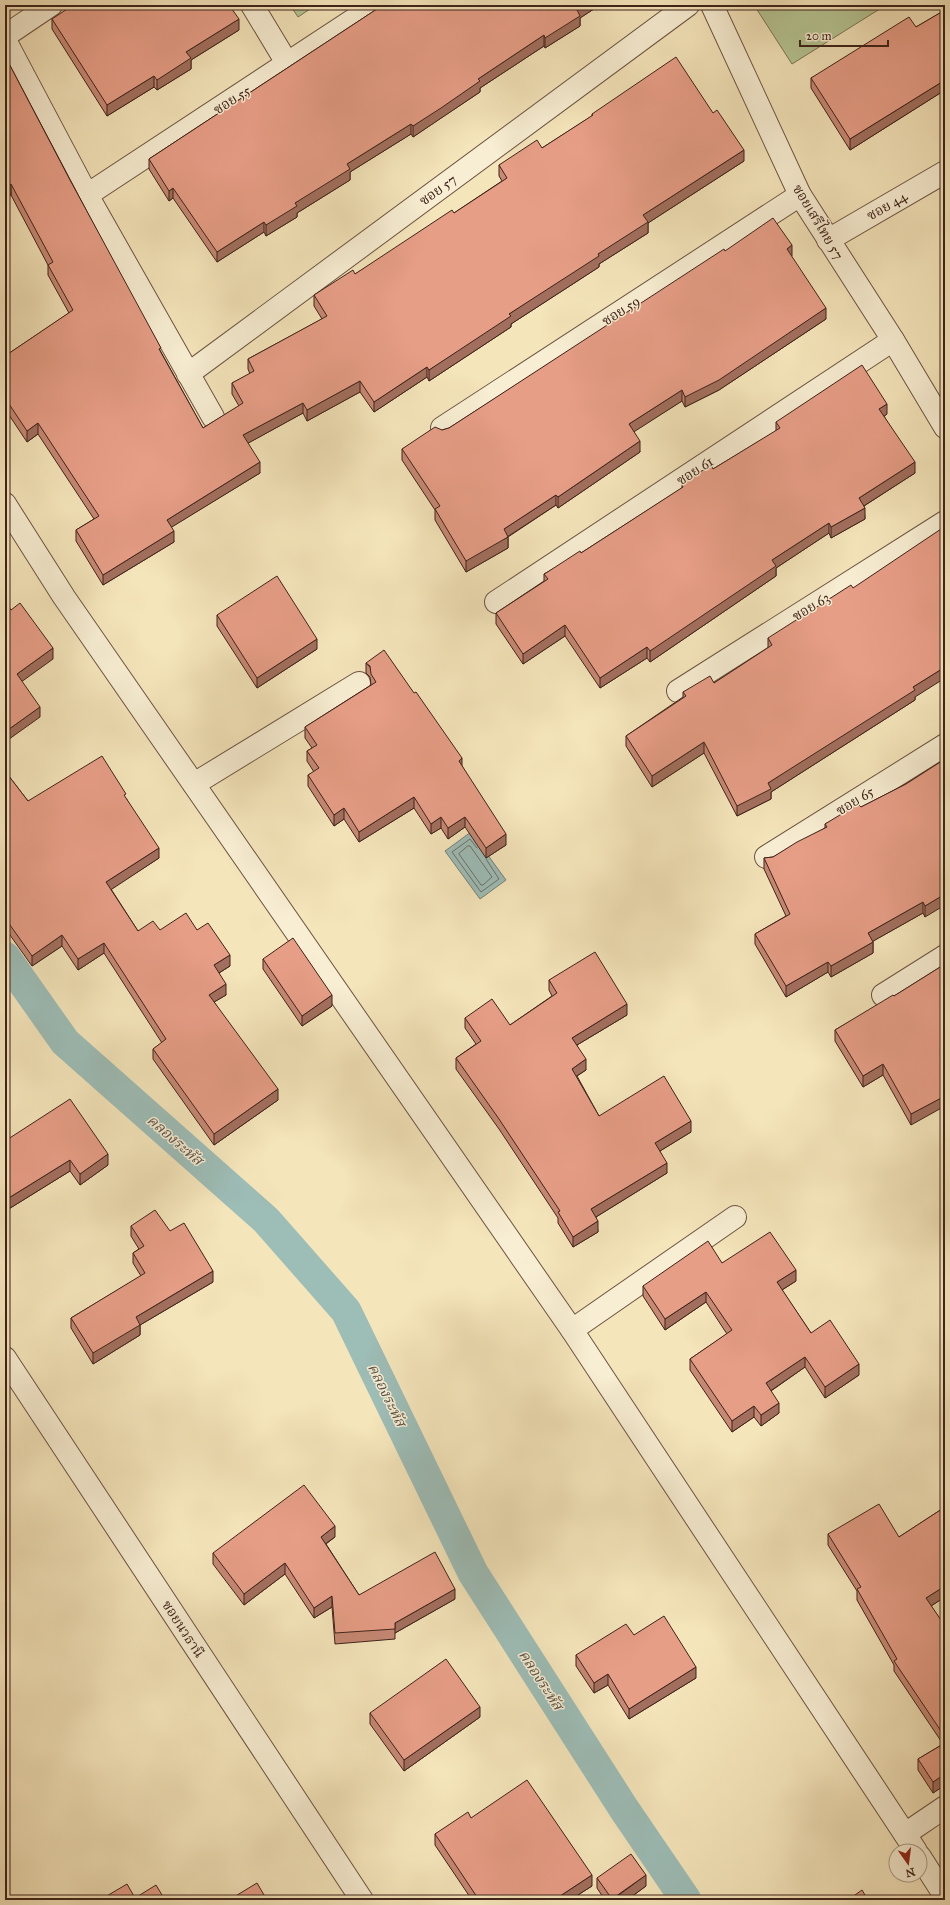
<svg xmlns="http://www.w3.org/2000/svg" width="950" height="1905" viewBox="0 0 950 1905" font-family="'IM FELL Great Primer','Noto Serif Thai',serif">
	<rect width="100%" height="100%" fill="#f5e5bb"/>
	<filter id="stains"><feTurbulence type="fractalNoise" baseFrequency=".005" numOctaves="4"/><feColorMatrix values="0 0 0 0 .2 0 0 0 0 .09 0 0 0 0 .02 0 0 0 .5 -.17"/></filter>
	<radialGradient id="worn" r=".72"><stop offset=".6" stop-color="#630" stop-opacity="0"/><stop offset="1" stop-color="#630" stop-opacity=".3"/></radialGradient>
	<g fill="#b6c694" stroke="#7a7457">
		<path d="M 290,5 L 316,5 L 298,17 Z"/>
		<path d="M 754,5 L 886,5 L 792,64 Z"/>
	</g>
	<path fill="#9dbdb7" stroke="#777f78" d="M 471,832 L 506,880 L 480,899 L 445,851 Z"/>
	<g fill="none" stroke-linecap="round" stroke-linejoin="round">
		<g stroke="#6e7068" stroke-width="1">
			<path d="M 468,846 L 470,846 L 492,877 L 483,885 L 481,885 L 459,854 Z"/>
			<path d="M 477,848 L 470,839 L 452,852 L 481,892 L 499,879 L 486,859"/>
		</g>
		<path stroke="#9dbdb7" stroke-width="31" d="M 5,957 L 65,1042 L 266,1220 L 346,1311 L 473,1573 L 624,1809 L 686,1900"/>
		<g stroke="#6c5442" stroke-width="24">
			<g id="minor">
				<path d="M 252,5 L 287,63"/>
				<path d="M 712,5 L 800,195 L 893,340 L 945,427"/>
				<path d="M 5,36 L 51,5"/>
				<path d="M 5,40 L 87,195 L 213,417"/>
				<path d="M 87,195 L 376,5"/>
				<path d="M 828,240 L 945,172"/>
				<path d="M 188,374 L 688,5"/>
				<path d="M 442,428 L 800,195"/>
				<path d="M 5,504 L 64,597 L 572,1330 L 916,1851"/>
				<path d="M 496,602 L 893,340"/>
				<path d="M 678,691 L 945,522"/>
				<path d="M 194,784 L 359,683"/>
				<path d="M 766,857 L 945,745"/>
				<path d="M 883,995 L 945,956"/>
				<path d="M 572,1330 L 735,1217"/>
				<path d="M 5,1358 L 362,1900"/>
				<path d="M 905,1834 L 945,1807"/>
				<path d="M 920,1857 L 945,1896"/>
			</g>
		</g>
		<use href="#minor" stroke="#f8eed3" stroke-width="22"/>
	</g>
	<g fill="#c78874" stroke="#3e231a">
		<path d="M 383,5 L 600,5 L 580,18 L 580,26 L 545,48 L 544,46 L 480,88 L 480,92 L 441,118 L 413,137 L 411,134 L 350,172 L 350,180 L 297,213 L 297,217 L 266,236 L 264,232 L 217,262 L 173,198 L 169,201 L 149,169 L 149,159 Z"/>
		<path d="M 945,10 L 945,90 L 850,150 L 811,88 L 811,78 L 916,27 Z"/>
		<path d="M 52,19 L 239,30 L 191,60 L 191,69 L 157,90 L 154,87 L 107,116 L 52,29 Z"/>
		<path d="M 5,56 L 161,352 L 203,428 L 239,406 L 232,394 L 232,383 L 250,374 L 248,369 L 248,359 L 322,319 L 314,306 L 314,295 L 355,274 L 454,213 L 502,181 L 499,176 L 499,165 L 542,148 L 592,116 L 592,114 L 744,161 L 648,223 L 648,233 L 599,264 L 599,267 L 511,324 L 511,327 L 429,381 L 427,377 L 374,412 L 360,392 L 307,421 L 303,413 L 248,443 L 260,473 L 171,527 L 174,542 L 103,585 L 76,541 L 76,530 L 94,519 L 38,434 L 27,442 L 5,409 L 5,356 L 69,313 L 48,275 L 48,265 L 11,195 Z"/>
		<path d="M 725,251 L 792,256 L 791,256 L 826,319 L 719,390 L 685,407 L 682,401 L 634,431 L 640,452 L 558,508 L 556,505 L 508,537 L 508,548 L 466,572 L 435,520 L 435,510 L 402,460 L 402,449 L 442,430 L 449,428 Z"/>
		<path d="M 887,414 L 884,416 L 915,473 L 864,506 L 865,519 L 831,538 L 829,533 L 776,568 L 776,576 L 650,662 L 647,658 L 600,688 L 565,636 L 523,664 L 496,624 L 496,613 L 544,581 L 544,574 L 581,553 L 682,488 L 682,484 L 713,469 L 776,431 L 776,422 Z"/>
		<path d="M 217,615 L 317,649 L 257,688 L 217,626 Z"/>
		<path d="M 768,638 L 915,697 L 915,700 L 771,792 L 771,799 L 737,816 L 704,753 L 652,787 L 626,746 L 626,736 L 683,697 L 683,692 L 714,683 L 768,648 Z"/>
		<path d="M 366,663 L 462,766 L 506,845 L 486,858 L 465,827 L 448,839 L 441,828 L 431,834 L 414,808 L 359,842 L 344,819 L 334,826 L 308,786 L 308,775 L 314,772 L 307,761 L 307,751 L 312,748 L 305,738 L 305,727 L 371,685 L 370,677 L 366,673 Z"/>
		<path d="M 945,759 L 925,917 L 923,913 L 873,941 L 873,953 L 831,977 L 828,972 L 786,997 L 755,944 L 755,934 L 786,916 L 764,869 L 764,858 L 773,857 L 825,828 L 825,824 L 861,807 L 906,784 Z"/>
		<path d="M 5,771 L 28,801 L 126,798 L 159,858 L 111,889 L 138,931 L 197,930 L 230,966 L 219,973 L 226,995 L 214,1002 L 278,1100 L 214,1145 L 153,1059 L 153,1049 L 162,1043 L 104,953 L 78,970 L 62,946 L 32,966 L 5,928 Z"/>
		<path d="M 263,959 L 332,1006 L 302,1026 L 263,969 Z"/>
		<path d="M 945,964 L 911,1125 L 883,1075 L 863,1087 L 835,1041 L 835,1030 L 894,996 Z"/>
		<path d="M 549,980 L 627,1015 L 577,1045 L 586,1070 L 577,1076 L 599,1116 L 691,1132 L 660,1151 L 667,1173 L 596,1217 L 598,1232 L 573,1247 L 558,1223 L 558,1218 L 499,1129 L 456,1069 L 456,1058 L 476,1044 L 465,1028 L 465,1018 L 510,1025 L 552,996 L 549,990 Z"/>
		<path d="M 5,1141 L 108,1165 L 80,1185 L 70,1171 L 7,1210 L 5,1206 Z"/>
		<path d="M 131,1226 L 170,1231 L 213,1282 L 140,1325 L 140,1335 L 93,1364 L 71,1328 L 71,1318 L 141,1276 L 133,1263 L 133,1253 L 139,1249 L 131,1236 Z"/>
		<path d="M 722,1263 L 796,1281 L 782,1290 L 811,1333 L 859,1375 L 825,1398 L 805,1367 L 771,1391 L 779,1413 L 761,1426 L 754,1417 L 732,1432 L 690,1370 L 690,1359 L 727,1334 L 706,1302 L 665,1330 L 643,1296 L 643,1286 Z"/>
		<path d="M 945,1507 L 945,1597 L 931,1606 L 945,1626 L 945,1785 L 933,1793 L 918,1770 L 918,1759 L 943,1744 L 894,1671 L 894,1665 L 857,1600 L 857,1591 L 828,1545 L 828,1534 L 899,1537 Z"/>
		<path d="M 335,1537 L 326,1544 L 359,1595 L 455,1599 L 395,1633 L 395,1639 L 335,1644 L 332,1607 L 314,1618 L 285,1574 L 244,1605 L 213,1564 L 213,1553 Z"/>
		<path d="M 634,1635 L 696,1678 L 629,1719 L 608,1685 L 594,1693 L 576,1666 L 576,1655 Z"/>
		<path d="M 370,1713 L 480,1717 L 404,1771 L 370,1724 Z"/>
		<path d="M 471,1818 L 592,1886 L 570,1900 L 472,1900 L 435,1845 L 435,1834 Z"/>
		<path d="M 597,1878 L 646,1886 L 627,1900 L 605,1900 L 597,1888 Z"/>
	</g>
	<g fill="#a26f5e" stroke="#3e231a">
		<path d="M 584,5 L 600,5 L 580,18 L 580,26 L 545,48 L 545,38 L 577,10 Z"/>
		<path d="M 239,19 L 239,30 L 191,60 L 191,69 L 157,90 L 157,80 L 186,52 Z"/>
		<path d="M 544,35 L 544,46 L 480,88 L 480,92 L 413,137 L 413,126 L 478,79 Z"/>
		<path d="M 154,76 L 154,87 L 107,116 L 107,105 Z"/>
		<path d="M 945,80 L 945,90 L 850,150 L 850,139 Z"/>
		<path d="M 411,124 L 411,134 L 350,172 L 350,180 L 297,213 L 297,217 L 266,236 L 266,225 L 347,164 Z"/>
		<path d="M 744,150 L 744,161 L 648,223 L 648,233 L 599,264 L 599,267 L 511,324 L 511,327 L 429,381 L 429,370 L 509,314 L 598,254 L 643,215 Z"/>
		<path d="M 11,184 L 11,195 L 5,199 L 5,188 Z"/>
		<path d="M 173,188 L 173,198 L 169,201 L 169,191 Z"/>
		<path d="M 264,222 L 264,232 L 217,262 L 217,252 Z"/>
		<path d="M 792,245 L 792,256 L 787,259 L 787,249 Z"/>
		<path d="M 826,308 L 826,319 L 719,390 L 685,407 L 685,397 Z"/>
		<path d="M 427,367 L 427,377 L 374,412 L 374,402 Z"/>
		<path d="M 360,381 L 360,392 L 307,421 L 307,410 Z"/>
		<path d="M 682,390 L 682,401 L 629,435 L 629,424 Z"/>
		<path d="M 303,403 L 303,413 L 243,446 L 243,435 Z"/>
		<path d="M 887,404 L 887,414 L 879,420 L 879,409 Z"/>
		<path d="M 38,423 L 38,434 L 27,442 L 27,431 Z"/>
		<path d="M 640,441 L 640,452 L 558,508 L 558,497 Z"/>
		<path d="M 260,462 L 260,473 L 167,530 L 167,520 Z"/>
		<path d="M 915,462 L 915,473 L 859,509 L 859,498 Z"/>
		<path d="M 556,495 L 556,505 L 504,539 L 508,537 L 508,548 L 466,572 L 466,561 L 504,529 Z"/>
		<path d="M 865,508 L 865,519 L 831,538 L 831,527 Z"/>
		<path d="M 829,523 L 829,533 L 776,568 L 776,576 L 650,662 L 650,651 L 772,560 Z"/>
		<path d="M 174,531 L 174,542 L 103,585 L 103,575 Z"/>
		<path d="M 565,625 L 565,636 L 523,664 L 523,654 Z"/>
		<path d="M 317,639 L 317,649 L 257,688 L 257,678 Z"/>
		<path d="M 647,647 L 647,658 L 600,688 L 600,678 Z"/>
		<path d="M 53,648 L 53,659 L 17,685 L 17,674 Z"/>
		<path d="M 945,667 L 945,678 L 915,697 L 915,700 L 771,792 L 771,799 L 737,816 L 737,806 L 768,783 L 913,687 Z"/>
		<path d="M 40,707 L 40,717 L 5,742 L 5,732 Z"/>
		<path d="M 704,742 L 704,753 L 652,787 L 652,776 Z"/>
		<path d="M 462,758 L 462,769 L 459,761 Z"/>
		<path d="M 414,797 L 414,808 L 359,842 L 359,832 Z"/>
		<path d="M 344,808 L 344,819 L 334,826 L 334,815 Z"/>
		<path d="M 441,817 L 441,828 L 431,834 L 431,824 Z"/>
		<path d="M 465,817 L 465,827 L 448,839 L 448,828 Z"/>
		<path d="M 506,834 L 506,845 L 486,858 L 486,848 Z"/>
		<path d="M 159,848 L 159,858 L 106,893 L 106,882 Z"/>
		<path d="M 945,894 L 945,905 L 925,917 L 925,906 Z"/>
		<path d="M 923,902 L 923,913 L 868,944 L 868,933 Z"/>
		<path d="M 62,935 L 62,946 L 32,966 L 32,956 Z"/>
		<path d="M 873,942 L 873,953 L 831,977 L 831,966 Z"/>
		<path d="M 104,943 L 104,953 L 78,970 L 78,959 Z"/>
		<path d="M 230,955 L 230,966 L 214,976 L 214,965 Z"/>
		<path d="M 828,962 L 828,972 L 786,997 L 786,986 Z"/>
		<path d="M 226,984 L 226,995 L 209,1005 L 209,995 Z"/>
		<path d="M 332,995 L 332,1006 L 302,1026 L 302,1016 Z"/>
		<path d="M 627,1004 L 627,1015 L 572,1048 L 572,1038 Z"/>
		<path d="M 586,1059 L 586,1070 L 572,1079 L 572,1069 Z"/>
		<path d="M 883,1064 L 883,1075 L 863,1087 L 863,1076 Z"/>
		<path d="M 278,1089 L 278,1100 L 214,1145 L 214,1134 Z"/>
		<path d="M 945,1096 L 945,1106 L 911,1125 L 911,1114 Z"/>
		<path d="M 691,1121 L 691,1132 L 655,1154 L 655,1143 Z"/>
		<path d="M 108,1154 L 108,1165 L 80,1185 L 80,1174 Z"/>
		<path d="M 70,1160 L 70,1171 L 7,1210 L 7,1199 Z"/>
		<path d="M 667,1163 L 667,1173 L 591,1220 L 591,1209 Z"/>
		<path d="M 598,1221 L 598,1232 L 573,1247 L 573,1237 Z"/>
		<path d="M 796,1270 L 796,1281 L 777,1293 L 777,1282 Z"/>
		<path d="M 213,1271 L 213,1282 L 140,1325 L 140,1335 L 93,1364 L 93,1353 L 136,1317 Z"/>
		<path d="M 706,1292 L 706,1302 L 665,1330 L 665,1319 Z"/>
		<path d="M 805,1357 L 805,1367 L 766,1394 L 766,1383 Z"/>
		<path d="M 859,1364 L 859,1375 L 825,1398 L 825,1387 Z"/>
		<path d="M 779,1403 L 779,1413 L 761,1426 L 761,1415 Z"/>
		<path d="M 754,1406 L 754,1417 L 732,1432 L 732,1421 Z"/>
		<path d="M 335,1526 L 335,1537 L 321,1547 L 321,1537 Z"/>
		<path d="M 285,1563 L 285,1574 L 244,1605 L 244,1594 Z"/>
		<path d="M 945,1586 L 945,1597 L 926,1609 L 926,1598 Z"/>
		<path d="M 455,1589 L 455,1599 L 395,1633 L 395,1623 Z"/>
		<path d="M 332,1596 L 332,1607 L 314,1618 L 314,1608 Z"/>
		<path d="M 696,1667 L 696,1678 L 629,1719 L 629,1709 Z"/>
		<path d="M 608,1674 L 608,1685 L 594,1693 L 594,1683 Z"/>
		<path d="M 480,1707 L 480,1717 L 404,1771 L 404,1760 Z"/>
		<path d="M 945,1774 L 945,1785 L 933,1793 L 933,1782 Z"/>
		<path d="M 592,1875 L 592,1886 L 570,1900 L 554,1900 Z"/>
		<path d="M 646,1875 L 646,1886 L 627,1900 L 612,1900 Z"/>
	</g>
	<g fill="#e79e87" stroke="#3e231a">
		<path d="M 73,5 L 229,5 L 239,19 L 186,52 L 191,58 L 157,80 L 154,76 L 107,105 L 52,19 Z"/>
		<path d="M 383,5 L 584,5 L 577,10 L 580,16 L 545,38 L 544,35 L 478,79 L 480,81 L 441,108 L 413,126 L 411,124 L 347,164 L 350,169 L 295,203 L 297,206 L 266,225 L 264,222 L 217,252 L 173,188 L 169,191 L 149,159 Z"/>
		<path d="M 945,10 L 945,80 L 850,139 L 811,78 L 909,17 L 916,27 Z"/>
		<path d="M 5,56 L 70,180 L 161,348 L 159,349 L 203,428 L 243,403 L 232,383 L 254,371 L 248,359 L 327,316 L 314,295 L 353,270 L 355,274 L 452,210 L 454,213 L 507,178 L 499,165 L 537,140 L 542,148 L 593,115 L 592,114 L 676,57 L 713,113 L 717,110 L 744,150 L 643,215 L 648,222 L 598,254 L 599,256 L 509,314 L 511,316 L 429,370 L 427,367 L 374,402 L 360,381 L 307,410 L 303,403 L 243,435 L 260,462 L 167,520 L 174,531 L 103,575 L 76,530 L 99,516 L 38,423 L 27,431 L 5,398 L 5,356 L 73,310 L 48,265 L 53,262 L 11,184 L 5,188 Z"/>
		<path d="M 773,218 L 792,245 L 787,249 L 826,308 L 719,380 L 685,397 L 682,390 L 629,424 L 640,441 L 558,497 L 556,495 L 504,529 L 508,537 L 466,561 L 435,509 L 440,506 L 402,449 L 435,427 L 442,430 L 449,428 L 724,249 L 725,251 Z"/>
		<path d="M 862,365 L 887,404 L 879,409 L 915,462 L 859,498 L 865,508 L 831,527 L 829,523 L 772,560 L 776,566 L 650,651 L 647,647 L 600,678 L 565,625 L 523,654 L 496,613 L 548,579 L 544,574 L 546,573 L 580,551 L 581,553 L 683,487 L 682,484 L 709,466 L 711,465 L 713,469 L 780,428 L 776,422 Z"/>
		<path d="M 944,527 L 945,528 L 945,667 L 913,687 L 915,690 L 768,783 L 771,789 L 737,806 L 704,742 L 652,776 L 626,736 L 686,696 L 683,692 L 710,676 L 714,683 L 772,645 L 768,638 L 851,585 L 853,588 Z"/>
		<path d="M 277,576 L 317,639 L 257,678 L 217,615 Z"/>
		<path d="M 5,602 L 11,610 L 20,603 L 53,648 L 17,674 L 40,707 L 5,732 Z"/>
		<path d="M 384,650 L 414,693 L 416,692 L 462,758 L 459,761 L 506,834 L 486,848 L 465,817 L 448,828 L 441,817 L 431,824 L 414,797 L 359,832 L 344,808 L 334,815 L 308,775 L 319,768 L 307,751 L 317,745 L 305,727 L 376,682 L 371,674 L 370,666 L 366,663 Z"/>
		<path d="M 102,756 L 126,794 L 124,795 L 159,848 L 106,882 L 138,931 L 153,921 L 160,930 L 186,913 L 197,930 L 208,923 L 230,955 L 214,965 L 226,984 L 209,995 L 278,1089 L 214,1134 L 153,1049 L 166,1039 L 104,943 L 78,959 L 62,935 L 32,956 L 5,918 L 5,771 L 28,801 Z"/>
		<path d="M 945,759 L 945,894 L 925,906 L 923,902 L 868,933 L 873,942 L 831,966 L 828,962 L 786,986 L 755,934 L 790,914 L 764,858 L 773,857 L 797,842 L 827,827 L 825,824 L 858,804 L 861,807 L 906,784 Z"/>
		<path d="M 293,938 L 332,995 L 302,1016 L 263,959 Z"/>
		<path d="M 595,952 L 627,1004 L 572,1038 L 586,1059 L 572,1069 L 599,1116 L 664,1076 L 691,1121 L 655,1143 L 667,1163 L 591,1209 L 598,1221 L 573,1237 L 558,1212 L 560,1211 L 499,1119 L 456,1058 L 481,1041 L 465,1018 L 492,999 L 510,1025 L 557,993 L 549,980 Z"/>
		<path d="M 945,964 L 945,1096 L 911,1114 L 883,1064 L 863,1076 L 835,1030 L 893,995 L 894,996 Z"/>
		<path d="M 70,1099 L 108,1154 L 80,1174 L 70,1160 L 7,1199 L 5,1196 L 5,1141 Z"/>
		<path d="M 155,1210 L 170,1231 L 184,1223 L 213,1271 L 136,1317 L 140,1325 L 93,1353 L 71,1318 L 145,1273 L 133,1253 L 144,1246 L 131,1226 Z"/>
		<path d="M 770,1232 L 796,1270 L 777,1282 L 811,1333 L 830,1320 L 859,1364 L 825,1387 L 805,1357 L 766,1383 L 779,1403 L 761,1415 L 754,1406 L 732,1421 L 690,1359 L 732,1330 L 706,1292 L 665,1319 L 643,1286 L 708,1241 L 722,1263 Z"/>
		<path d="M 304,1485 L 335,1526 L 321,1537 L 359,1595 L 435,1552 L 455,1589 L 395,1623 L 395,1629 L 335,1633 L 332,1596 L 314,1608 L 285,1563 L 244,1594 L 213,1553 Z"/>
		<path d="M 879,1504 L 899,1537 L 945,1507 L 945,1586 L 926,1598 L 945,1626 L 945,1737 L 894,1661 L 897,1659 L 857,1589 L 861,1587 L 828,1534 Z"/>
		<path d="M 664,1616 L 696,1667 L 629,1709 L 608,1674 L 594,1683 L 576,1655 L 626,1624 L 634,1635 Z"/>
		<path d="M 446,1659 L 480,1707 L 404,1760 L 370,1713 Z"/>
		<path d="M 945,1743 L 945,1774 L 933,1782 L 918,1759 Z"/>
		<path d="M 527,1780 L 592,1875 L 554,1900 L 479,1900 L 435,1834 L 468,1812 L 471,1818 Z"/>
		<path d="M 631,1854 L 646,1875 L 612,1899 L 597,1878 Z"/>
		<path d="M 257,1883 L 267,1900 L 229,1900 Z"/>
		<path d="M 127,1884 L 135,1898 L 156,1885 L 165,1900 L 100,1900 Z"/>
		<path d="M 862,1890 L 868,1900 L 848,1900 Z"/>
	</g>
	<g text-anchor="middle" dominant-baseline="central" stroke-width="3" stroke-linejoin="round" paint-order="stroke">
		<g font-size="14" fill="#3e231a" stroke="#f8eed3">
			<text transform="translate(232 100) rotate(-33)">ซอย 55</text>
			<text transform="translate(438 190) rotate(-36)">ซอย 57</text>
			<text transform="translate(887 206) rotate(-30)">ซอย 44</text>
			<text transform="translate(818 222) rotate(59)">ซอยเสรีไทย 57</text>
			<text transform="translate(621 311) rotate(-33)">ซอย 59</text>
			<text transform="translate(695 471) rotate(-33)">ซอย 61</text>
			<text transform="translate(811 607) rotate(-32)">ซอย 63</text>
			<text transform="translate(855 801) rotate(-32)">ซอย 65</text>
			<text transform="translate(183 1629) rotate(57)">ซอยนวธานี</text>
		</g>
		<g font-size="15" font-style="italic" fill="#5a5149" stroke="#f8eed3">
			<text transform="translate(175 1140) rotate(41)">คลองระหัส</text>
			<text transform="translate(387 1395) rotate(64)">คลองระหัส</text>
			<text transform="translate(541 1680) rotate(57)">คลองระหัส</text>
		</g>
	</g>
	<rect width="950" height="1905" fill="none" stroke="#f5e5bb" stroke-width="20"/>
	<rect x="6" y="6" width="938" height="1893" fill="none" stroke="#3e231a" stroke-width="2"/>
	<rect x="10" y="10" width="930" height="1885" fill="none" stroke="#3e231a"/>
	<g transform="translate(908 1863) rotate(166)"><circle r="19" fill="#f8eed3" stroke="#ae9d89"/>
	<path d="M0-3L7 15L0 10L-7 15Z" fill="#8f2418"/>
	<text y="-6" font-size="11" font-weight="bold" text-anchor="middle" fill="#3e231a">N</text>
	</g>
	<path d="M800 40v6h88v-6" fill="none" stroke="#3e231a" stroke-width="2"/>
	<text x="806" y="40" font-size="12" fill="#3e231a" stroke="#f8eed3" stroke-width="3" paint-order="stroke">20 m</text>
	<rect width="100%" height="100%" filter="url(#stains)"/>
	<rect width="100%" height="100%" fill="url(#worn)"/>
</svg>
